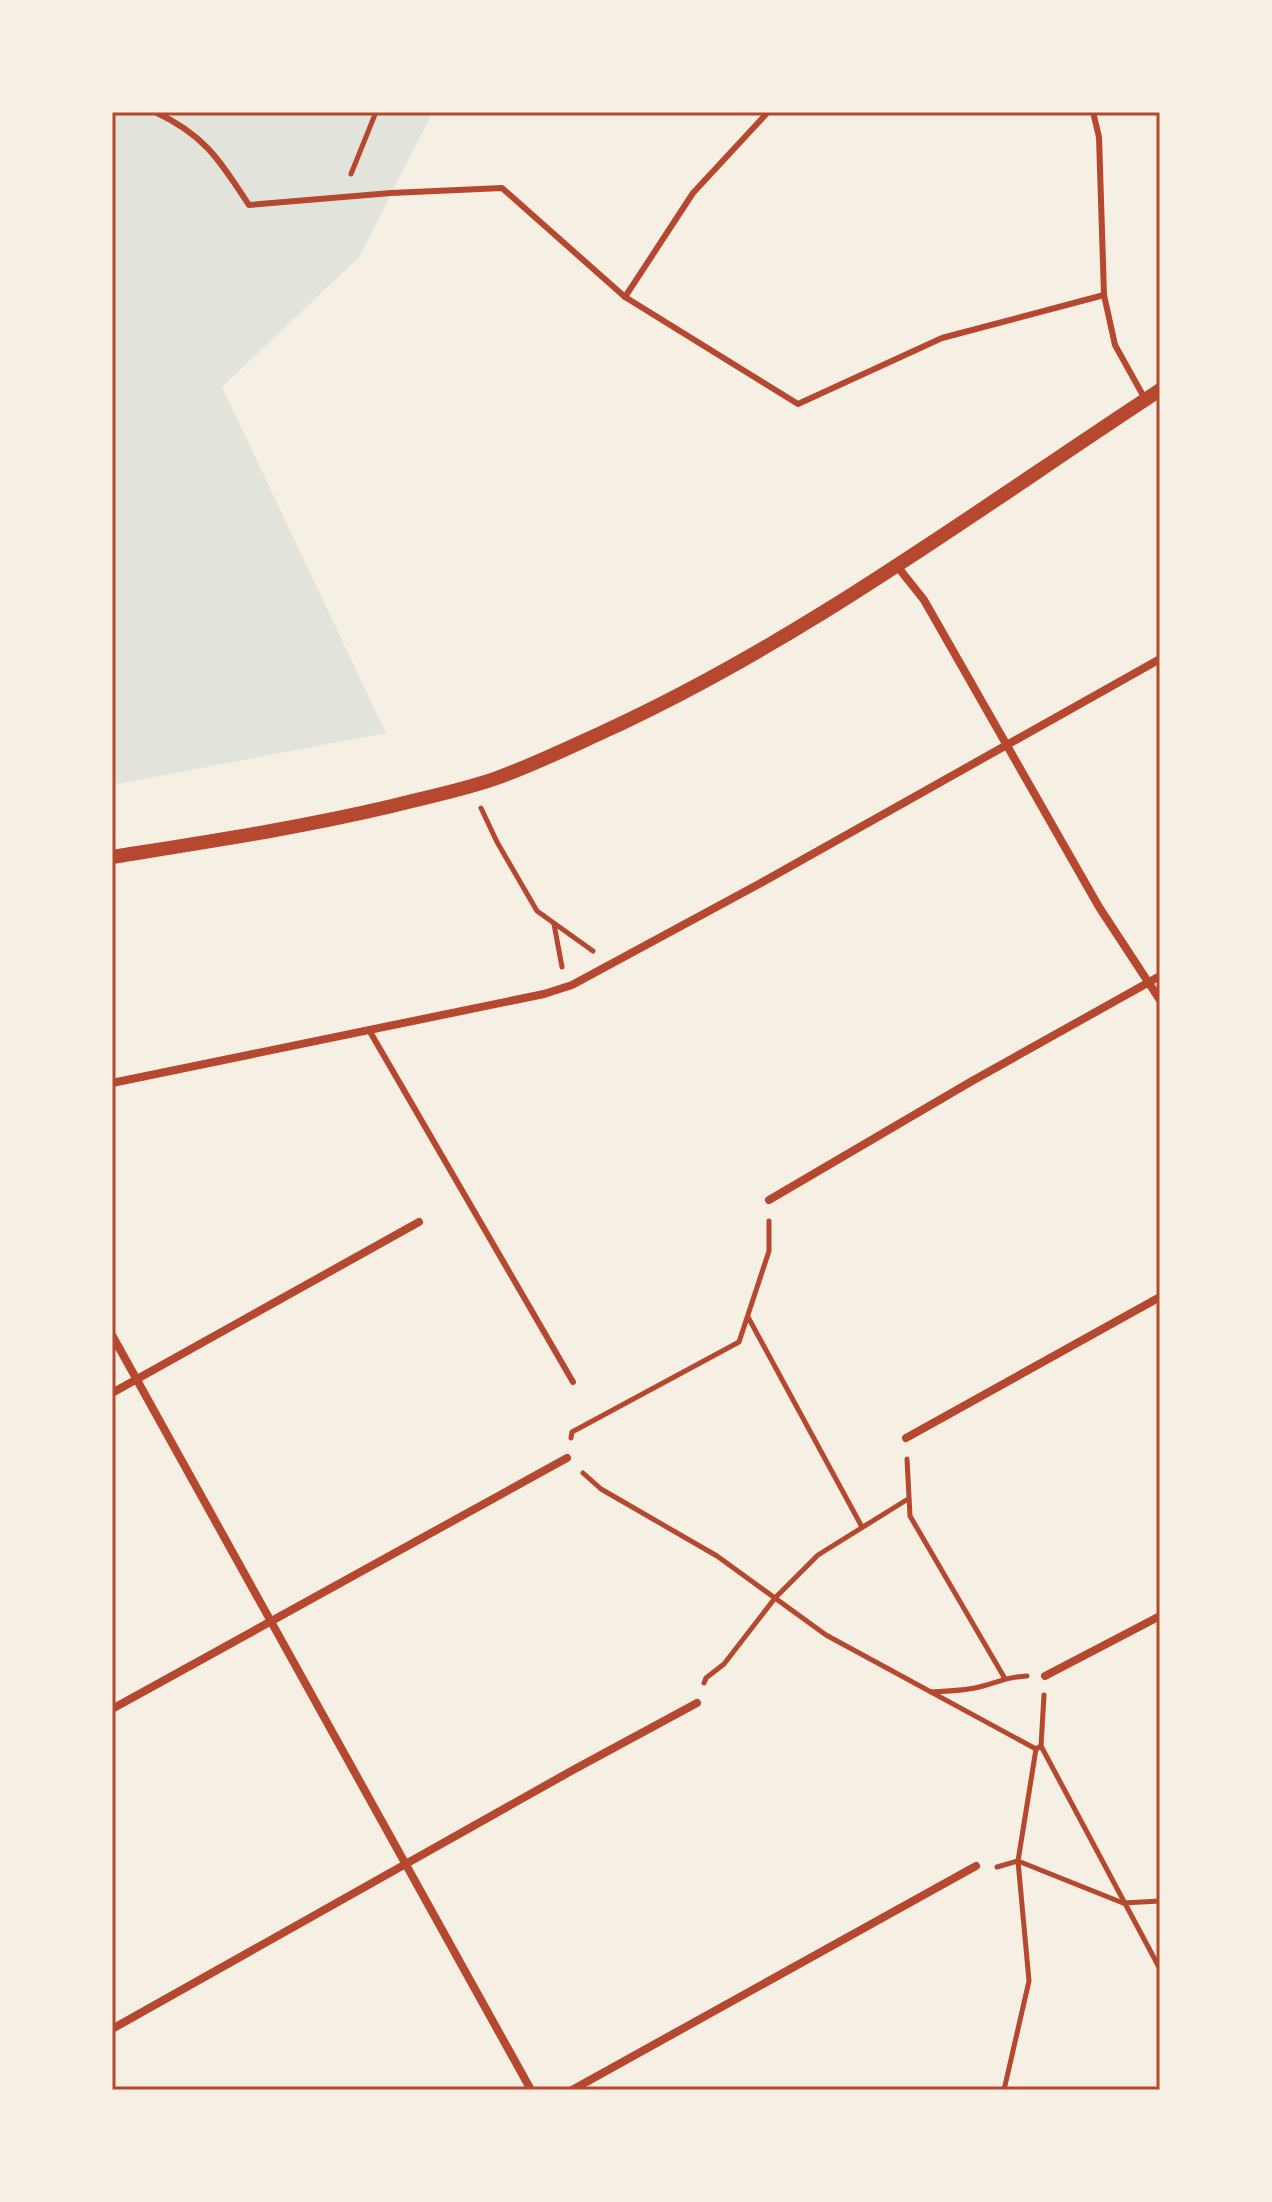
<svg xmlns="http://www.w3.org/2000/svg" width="1272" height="2202" viewBox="0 0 1272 2202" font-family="'DM Sans',sans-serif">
	<rect width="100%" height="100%" fill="#f6efe4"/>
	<path fill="#e2e4dc" d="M 112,112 L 433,112 L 359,257 L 222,387 L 386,733 L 112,785 Z"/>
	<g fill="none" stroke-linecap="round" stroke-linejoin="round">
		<g stroke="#b5482f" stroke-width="5">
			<path d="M 351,174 L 376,112"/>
			<path d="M 481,808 L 497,842 L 537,911 L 593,951"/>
			<path d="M 554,924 L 562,967"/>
			<path d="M 748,1317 L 862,1527"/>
			<path d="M 571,1438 L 572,1432 L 739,1342 L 769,1251 L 769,1221"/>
			<path d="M 907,1459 L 910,1516 L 1004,1677"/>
			<path d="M 583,1473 L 601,1489 L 717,1556 L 826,1635 L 1036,1749 L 1018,1861 L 1123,1903 L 1160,1901"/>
			<path d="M 704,1683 L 706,1678 L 724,1664 L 775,1598 L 818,1555 L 908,1499"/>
			<path d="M 931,1692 C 949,1691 966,1691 983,1686 C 1002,1681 1006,1677 1027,1676"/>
			<path d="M 1041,1746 L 1044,1695"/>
			<path d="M 1036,1749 L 1041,1746 L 1160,1969"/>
			<path d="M 997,1867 L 1018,1861 L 1029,1981 L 1004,2090"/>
		</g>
		<g stroke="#b5482f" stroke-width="6">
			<path d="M 155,112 C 205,135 220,161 249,205 L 391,193 L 502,188 L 625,297"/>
			<path d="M 768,112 L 693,193 L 625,297 L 798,404 L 942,338 L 1104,295"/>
			<path d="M 1093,112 L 1099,137 L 1104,295 L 1115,345 L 1145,399"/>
			<path d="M 369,1030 L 573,1382"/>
		</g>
		<g stroke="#b5482f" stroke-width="8">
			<path d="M 897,566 L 924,600 L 1099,907 L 1160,1000"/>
			<path d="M 112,1083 L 544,994 L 572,985 L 759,884 L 1160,659"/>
			<path d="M 769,1200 L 972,1081 L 1160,976"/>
			<path d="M 112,1335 L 531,2090"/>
			<path d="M 112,1393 L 419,1222"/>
			<path d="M 906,1438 L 1160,1297"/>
			<path d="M 1045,1676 L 1160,1616"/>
			<path d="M 112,1709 L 567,1458"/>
			<path d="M 112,2029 L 573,1770 L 697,1703"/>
			<path d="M 572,2090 L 976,1866"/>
		</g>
		<path stroke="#b5482f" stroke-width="14" d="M 112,857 C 206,842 299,828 392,806 C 427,797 463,790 497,778 C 533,765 568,748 603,732 C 802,641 978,509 1160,390"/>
	</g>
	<rect width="1272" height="2202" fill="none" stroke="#f6efe4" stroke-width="228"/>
	<rect x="114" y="114" width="1044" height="1974" fill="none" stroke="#b5482f" stroke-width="3"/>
</svg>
